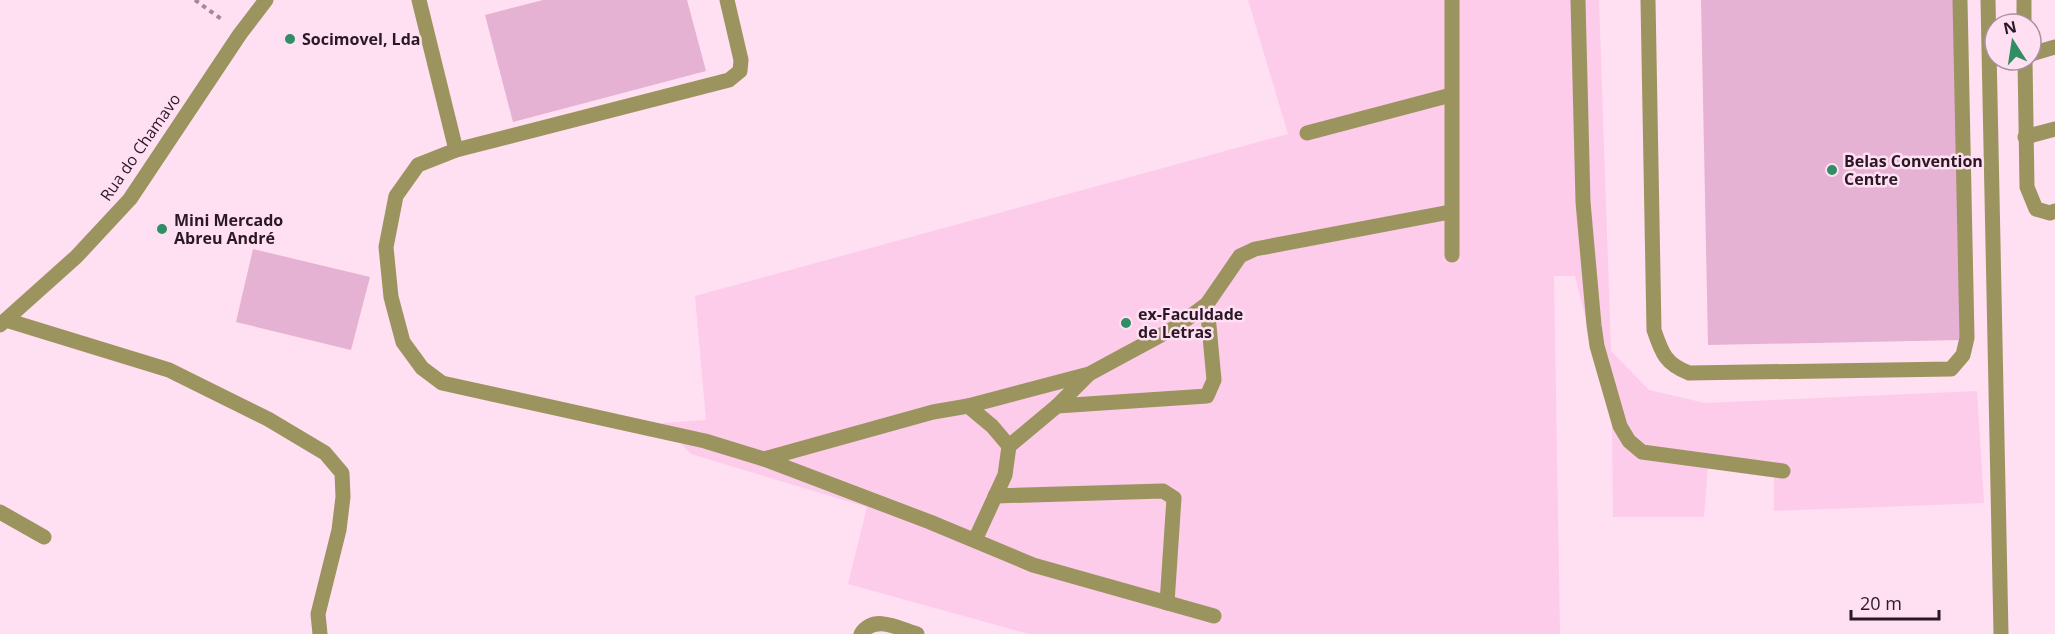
<svg xmlns="http://www.w3.org/2000/svg" width="2055" height="634" viewBox="0 0 2055 634" font-family="'Open Sans',sans-serif">
	<rect width="100%" height="100%" fill="#ffdff2"/>
	<path fill="#fcccea" d="M 1248,0 L 1599,0 L 1611,351 L 1649,390 L 1705,403 L 1977,391 L 1984,503 L 1774,511 L 1774,475 L 1708,465 L 1704,517 L 1613,517 L 1612,422 L 1575,276 L 1554,276 L 1560,634 L 1029,634 L 848,584 L 867,507 L 691,454 L 662,423 L 706,420 L 695,296 L 1288,134 Z"/>
	<g fill="#e5b2d3">
		<path d="M 543,0 L 687,0 L 706,71 L 513,122 L 485,15 Z"/>
		<path d="M 1701,0 L 1957,0 L 1963,340 L 1708,345 Z"/>
		<path d="M 253,249 L 370,277 L 351,350 L 236,322 Z"/>
	</g>
	<g fill="none" stroke-linecap="round" stroke-linejoin="round">
		<path stroke="#a28898" stroke-width="4" stroke-dasharray="4.5 4.5" stroke-linecap="butt" d="M 195,0 L 224,21"/>
		<g stroke="#9c945f" stroke-width="15">
			<path d="M 419,0 L 456,150"/>
			<path d="M 727,0 L 741,60 L 740,71 L 729,80 L 456,150 L 418,165 L 396,196 L 386,247 L 391,297 L 403,342 L 422,368 L 442,383 L 705,441 L 764,459 L 930,522 L 1033,565 L 1214,616"/>
			<path d="M 1452,0 L 1452,255"/>
			<path d="M 1578,0 L 1583,202 L 1594,325 L 1597,346 L 1620,426 L 1629,441 L 1642,452 L 1783,471"/>
			<path d="M 1648,0 L 1654,330 C 1662,354 1666,364 1689,373 L 1951,369 L 1963,355 L 1967,338 L 1960,0"/>
			<path d="M 1988,0 L 2001,634"/>
			<path d="M 2024,0 L 2024,24"/>
			<path d="M 2031,54 L 2055,47"/>
			<path d="M 2025,60 L 2027,187 L 2036,209 L 2050,213 L 2055,211"/>
			<path d="M 1307,133 L 1451,95"/>
			<path d="M 2025,137 L 2055,129"/>
			<path d="M 6,320 L 169,370 L 268,419 L 325,453 L 342,473 L 343,497 L 339,530 L 318,614 L 320,634"/>
			<path d="M 0,325 L 76,257 L 130,199 L 240,34 L 266,0"/>
			<path d="M 968,406 L 992,426 L 1009,446"/>
			<path d="M 1057,406 L 1207,396 L 1214,380 L 1207,304"/>
			<path d="M 764,459 L 933,412 L 968,406 L 1089,374 L 1176,327 L 1207,304 L 1240,256 L 1255,249 L 1450,212"/>
			<path d="M 995,496 L 1163,491 L 1174,498 L 1167,603"/>
			<path d="M 0,512 L 44,537"/>
			<path d="M 975,540 L 1005,475 L 1009,446 L 1057,406 L 1088,375"/>
			<path d="M 861,634 C 874,614 898,628 917,634"/>
		</g>
	</g>
	<g fill="#318d63" stroke="#ffdff2" stroke-width="2">
		<circle cx="290" cy="39" r="6"/>
		<circle cx="1832" cy="170" r="6"/>
		<circle cx="162" cy="229" r="6"/>
		<circle cx="1126" cy="323" r="6"/>
	</g>
	<g text-anchor="middle" dominant-baseline="central" stroke-width="5" stroke-linejoin="round" paint-order="stroke">
		<g font-size="16" font-weight="bold" fill="#2b1825" stroke="#ffdff2" text-anchor="start">
			<text x="302" y="39">Socimovel, Lda</text>
			<text x="1844" y="161">Belas Convention<tspan x="1844" dy="18">Centre</tspan></text>
			<text x="174" y="220">Mini Mercado<tspan x="174" dy="18">Abreu André</tspan></text>
			<text x="1138" y="314">ex-Faculdade<tspan x="1138" dy="18">de Letras</tspan></text>
		</g>
		<g font-size="16" fill="#2b1825" stroke="#ffdff2">
			<text transform="translate(140 147) rotate(-55)">Rua do Chamavo</text>
		</g>
	</g>
	<g transform="translate(2013 42) rotate(348)"><circle r="28" fill="#ffdff2" stroke="#aa8fa0" stroke-width="1.5"/>
	<path d="M0-4.5L10 22L0 15L-10 22Z" fill="#318d63"/>
	<text y="-9" font-size="16" font-weight="bold" text-anchor="middle" fill="#2b1825">N</text>
	</g>
	<path d="M1851 610v9h88v-9" fill="none" stroke="#2b1825" stroke-width="3"/>
	<text x="1860" y="610" font-size="18" fill="#2b1825" stroke="#ffdff2" stroke-width="4.5" paint-order="stroke">20 m</text>
</svg>
